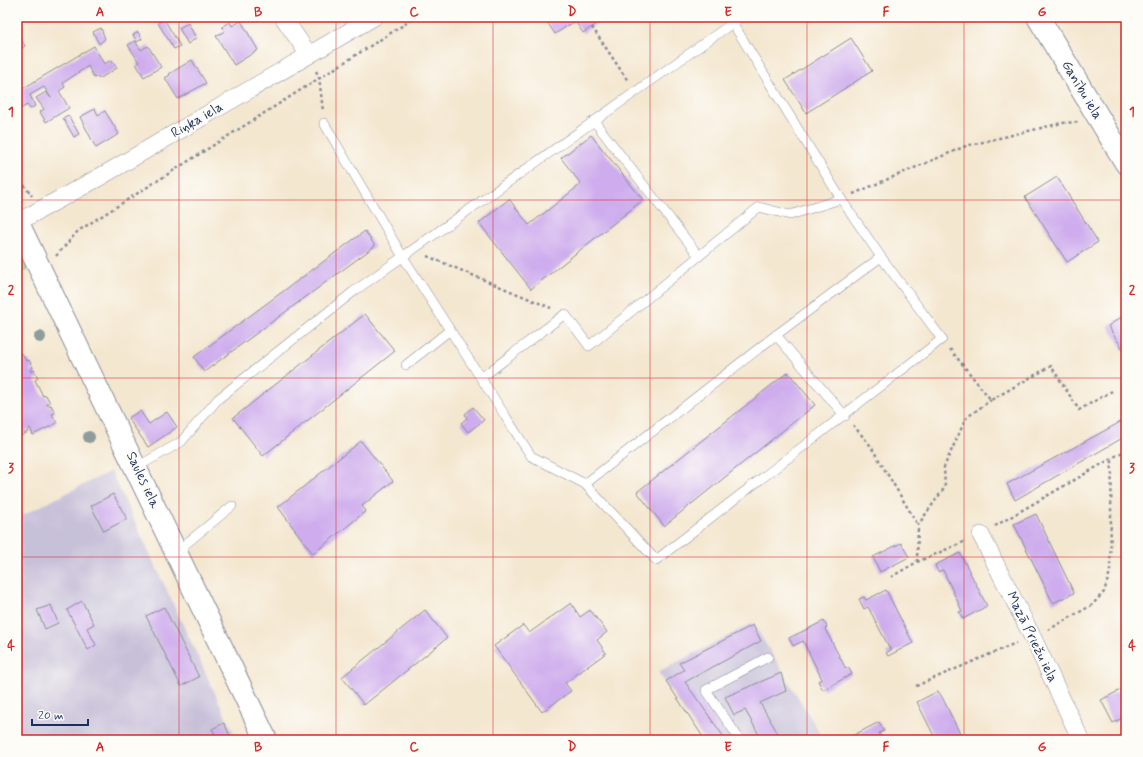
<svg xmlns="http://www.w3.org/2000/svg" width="1143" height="757" viewBox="0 0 1143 757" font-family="Mynerve,sans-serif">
	<rect width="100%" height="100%" fill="#fdfcf7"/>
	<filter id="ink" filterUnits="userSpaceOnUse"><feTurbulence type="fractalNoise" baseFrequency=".025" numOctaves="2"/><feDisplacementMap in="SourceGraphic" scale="8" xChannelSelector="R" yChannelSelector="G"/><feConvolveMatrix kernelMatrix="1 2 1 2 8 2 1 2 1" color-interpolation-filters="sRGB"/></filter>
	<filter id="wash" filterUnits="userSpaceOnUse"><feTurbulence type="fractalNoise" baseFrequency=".012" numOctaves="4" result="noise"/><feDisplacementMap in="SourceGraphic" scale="16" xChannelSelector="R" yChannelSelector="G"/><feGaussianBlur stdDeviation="0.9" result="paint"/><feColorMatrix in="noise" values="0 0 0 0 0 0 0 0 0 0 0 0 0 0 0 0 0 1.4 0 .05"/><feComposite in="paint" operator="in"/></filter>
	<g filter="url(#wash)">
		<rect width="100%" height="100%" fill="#f4e7d0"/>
		<g fill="#c7c0d9">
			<path d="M 111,471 L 237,740 L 17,740 L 17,518 Z"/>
			<path d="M 753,623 L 824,740 L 704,740 L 658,672 Z"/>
		</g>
		<path fill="#81d699" stroke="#4e827c" d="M 17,247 L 29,270 L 17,274 Z"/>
		<g id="blocks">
			<g fill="#ceaced">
				<path d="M 544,17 L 598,17 L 601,21 L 583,33 L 575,21 L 555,34 Z"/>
				<path d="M 164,19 L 180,46 L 174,49 L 158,23 Z"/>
				<path d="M 241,21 L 258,50 L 234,65 L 216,36 L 225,31 L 222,27 L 230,22 L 232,26 Z"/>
				<path d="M 188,23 L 196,38 L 188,44 L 179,28 Z"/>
				<path d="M 101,28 L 105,39 L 99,44 L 93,32 Z"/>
				<path d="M 138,32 L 142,39 L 137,42 L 133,35 Z"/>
				<path d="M 19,35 L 25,46 L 17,51 L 17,36 Z"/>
				<path d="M 851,38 L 872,71 L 806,113 L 785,80 Z"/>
				<path d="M 135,41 L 141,50 L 148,46 L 161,67 L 144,77 L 136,64 L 139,62 L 128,45 Z"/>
				<path d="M 94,46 L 104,64 L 111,60 L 117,68 L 99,79 L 98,76 L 94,78 L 88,66 L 63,83 L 65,87 L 59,91 L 69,108 L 46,122 L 40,112 L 44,109 L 36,98 L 46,92 L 51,98 L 44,87 L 30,95 L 35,106 L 30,109 L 27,105 L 17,111 L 17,92 Z"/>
				<path d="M 192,60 L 206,83 L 178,99 L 165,78 L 170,75 L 169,74 Z"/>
				<path d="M 95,109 L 98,115 L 105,111 L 119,134 L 96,148 L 80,117 Z"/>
				<path d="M 68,115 L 79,134 L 74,137 L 63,118 Z"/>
				<path d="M 591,135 L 643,200 L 531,289 L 479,223 L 509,199 L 529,225 L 581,184 L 561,158 Z"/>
				<path d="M 1057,177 L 1098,242 L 1067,262 L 1025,197 Z"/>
				<path d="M 365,231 L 375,246 L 204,372 L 194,357 Z"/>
				<path d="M 365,314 L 395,351 L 263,456 L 233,418 Z"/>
				<path d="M 1126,314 L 1126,354 L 1108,326 Z"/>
				<path d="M 22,353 L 26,361 L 29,360 L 33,368 L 30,370 L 31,372 L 34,370 L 38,378 L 35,380 L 43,396 L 46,395 L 50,403 L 47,404 L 48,406 L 51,405 L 55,413 L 52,414 L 57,423 L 33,435 L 30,428 L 27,430 L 28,432 L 19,437 L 17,435 L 17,355 Z"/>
				<path d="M 788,372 L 815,405 L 664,526 L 637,492 Z"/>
				<path d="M 473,407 L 484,420 L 468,432 L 461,423 L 467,418 L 465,414 Z"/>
				<path d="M 140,411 L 149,424 L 167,412 L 177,427 L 148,447 L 128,418 Z"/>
				<path d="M 1126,419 L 1126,436 L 1015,500 L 1007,484 Z"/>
				<path d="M 361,441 L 393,481 L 362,506 L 366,511 L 313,554 L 278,507 Z"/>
				<path d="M 113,494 L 127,519 L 104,531 L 91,506 Z"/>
				<path d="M 1036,514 L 1074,593 L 1053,603 L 1014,524 Z"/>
				<path d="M 901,543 L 909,557 L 880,572 L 873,557 Z"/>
				<path d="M 960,553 L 987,606 L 963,619 L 959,612 L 962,611 L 943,570 L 938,572 L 935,565 Z"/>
				<path d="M 886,590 L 913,643 L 888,656 L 886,653 L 891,650 L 889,647 L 868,607 L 864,609 L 859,599 L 864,597 L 866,600 Z"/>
				<path d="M 82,601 L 94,624 L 87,628 L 96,645 L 88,650 L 67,610 Z"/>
				<path d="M 571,603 L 580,617 L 590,610 L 607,632 L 597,640 L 606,653 L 565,683 L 571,691 L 542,712 L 494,646 L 523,625 L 529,633 Z"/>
				<path d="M 51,605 L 58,623 L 45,629 L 37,610 Z"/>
				<path d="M 164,607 L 199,677 L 181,686 L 146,616 Z"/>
				<path d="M 425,610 L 447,638 L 364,705 L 342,677 Z"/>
				<path d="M 824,621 L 827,627 L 825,629 L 846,669 L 848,667 L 852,674 L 823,690 L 818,681 L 822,679 L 803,641 L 793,646 L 789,638 Z"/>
				<path d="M 753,625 L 761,641 L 685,682 L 726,740 L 705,740 L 666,681 L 684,670 L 679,663 Z"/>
				<path d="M 781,673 L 786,691 L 760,703 L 782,740 L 762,740 L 745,710 L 734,715 L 725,697 Z"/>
				<path d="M 1126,687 L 1126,716 L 1113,723 L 1101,700 Z"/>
				<path d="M 938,691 L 942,697 L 963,740 L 936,740 L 917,702 Z"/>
				<path d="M 879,722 L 884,731 L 879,733 L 883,740 L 852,740 L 850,737 Z"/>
				<path d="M 224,723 L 232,740 L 218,740 L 212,729 Z"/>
			</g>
		</g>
	</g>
	<g filter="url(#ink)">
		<use href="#blocks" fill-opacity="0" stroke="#888b97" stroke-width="1"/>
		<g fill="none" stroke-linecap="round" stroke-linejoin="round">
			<g stroke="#888b97" stroke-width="10">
				<g id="service">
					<path d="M 594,121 L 699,256"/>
					<path d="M 324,123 L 403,257 L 531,456 L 585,484 L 656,560 L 942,339 L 881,257 L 841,199 L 732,22"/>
					<path d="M 776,335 L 845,416"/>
					<path d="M 406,365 L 450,330"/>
					<path d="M 481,378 L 565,314 L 589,346 L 759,207 L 790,215 L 841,199"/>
					<path d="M 137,467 L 181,442 L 218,399 L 353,292 L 741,17"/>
					<path d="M 585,484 L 776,335 L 881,257"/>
					<path d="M 176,552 L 232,506"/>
					<path d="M 740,740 L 706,690 L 768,657"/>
				</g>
			</g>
			<g stroke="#888b97" stroke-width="18">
				<g id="minor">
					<path d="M 283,17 L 309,55"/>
					<path d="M 18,222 L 105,174 L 374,17"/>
					<path d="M 981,535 L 1032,636 L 1081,740"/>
				</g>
			</g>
			<g stroke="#888b97" stroke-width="24">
				<g id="tertiary">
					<path d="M 1038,17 L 1126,163"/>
					<path d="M 17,221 L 266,740"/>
				</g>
			</g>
			<g stroke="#888b97" stroke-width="2.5" stroke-dasharray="3 3" stroke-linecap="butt">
				<path d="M 592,27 L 628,81"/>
				<path d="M 316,71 L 319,77 L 323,111"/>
				<path d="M 17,175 L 32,196"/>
				<path d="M 853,194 L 966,146 L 1062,123 L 1078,122"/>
				<path d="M 56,256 L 78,231 L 416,17"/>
				<path d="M 427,256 L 551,308"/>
				<path d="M 950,349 L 991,400 L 1051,366 L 1079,410 L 1112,391"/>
				<path d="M 853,425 L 870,445 L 918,525"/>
				<path d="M 995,526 L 1126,450"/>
				<path d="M 917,562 L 918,525 L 945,487 L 944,467 L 966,418 L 991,400"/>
				<path d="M 891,577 L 917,562 L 966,541"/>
				<path d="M 1048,630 L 1092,605 L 1104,592 L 1110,572 L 1112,457"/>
				<path d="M 916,686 L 1016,643"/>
			</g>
			<use href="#service" stroke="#fff" stroke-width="9"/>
			<use href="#minor" stroke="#fff" stroke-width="17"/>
			<use href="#tertiary" stroke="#fff" stroke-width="22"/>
		</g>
		<g fill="#8e9d9b">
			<circle cx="40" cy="337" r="6"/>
			<circle cx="89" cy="437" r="6"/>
		</g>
	</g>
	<path fill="none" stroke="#d62828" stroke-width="1" stroke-opacity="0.55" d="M 179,17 L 179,740M 336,17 L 336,740M 493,17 L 493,740M 650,17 L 650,740M 807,17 L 807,740M 964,17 L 964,740M 17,200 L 1126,200M 17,378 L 1126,378M 17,557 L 1126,557"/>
	<g text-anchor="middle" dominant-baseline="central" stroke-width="4" stroke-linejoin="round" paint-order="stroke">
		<g font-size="14" fill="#1b2f5e" stroke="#fdfcf7">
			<text transform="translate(1082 90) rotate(59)">Ganību iela</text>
			<text transform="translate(197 120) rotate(-30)">Riņķa iela</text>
			<text transform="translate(143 480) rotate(65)">Saules iela</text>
			<text transform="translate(1032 637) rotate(64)">Mazā Priežu iela</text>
		</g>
	</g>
	<rect width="1143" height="757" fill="none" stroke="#fdfcf7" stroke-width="44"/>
	<path d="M32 719v6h56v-6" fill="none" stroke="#1b2f5e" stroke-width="2"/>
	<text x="38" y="719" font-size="12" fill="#1b2f5e" stroke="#fdfcf7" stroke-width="3" paint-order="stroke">20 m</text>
	<rect x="22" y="22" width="1099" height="713" fill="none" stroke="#d62828" stroke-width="1.5"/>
	<g font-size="13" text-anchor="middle" font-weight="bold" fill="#d62828">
		<text x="100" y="16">A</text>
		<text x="258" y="16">B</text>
		<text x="414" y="16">C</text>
		<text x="572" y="16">D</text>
		<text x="728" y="16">E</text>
		<text x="886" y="16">F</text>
		<text x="1042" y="16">G</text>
		<text x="11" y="116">1</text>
		<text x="1132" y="116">1</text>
		<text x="11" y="294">2</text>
		<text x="1132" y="294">2</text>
		<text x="11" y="472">3</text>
		<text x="1132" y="472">3</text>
		<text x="11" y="650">4</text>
		<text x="1132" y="650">4</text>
		<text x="100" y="751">A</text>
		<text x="258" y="751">B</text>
		<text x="414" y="751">C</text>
		<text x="572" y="751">D</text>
		<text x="728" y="751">E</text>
		<text x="886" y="751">F</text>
		<text x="1042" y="751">G</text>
	</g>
</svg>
